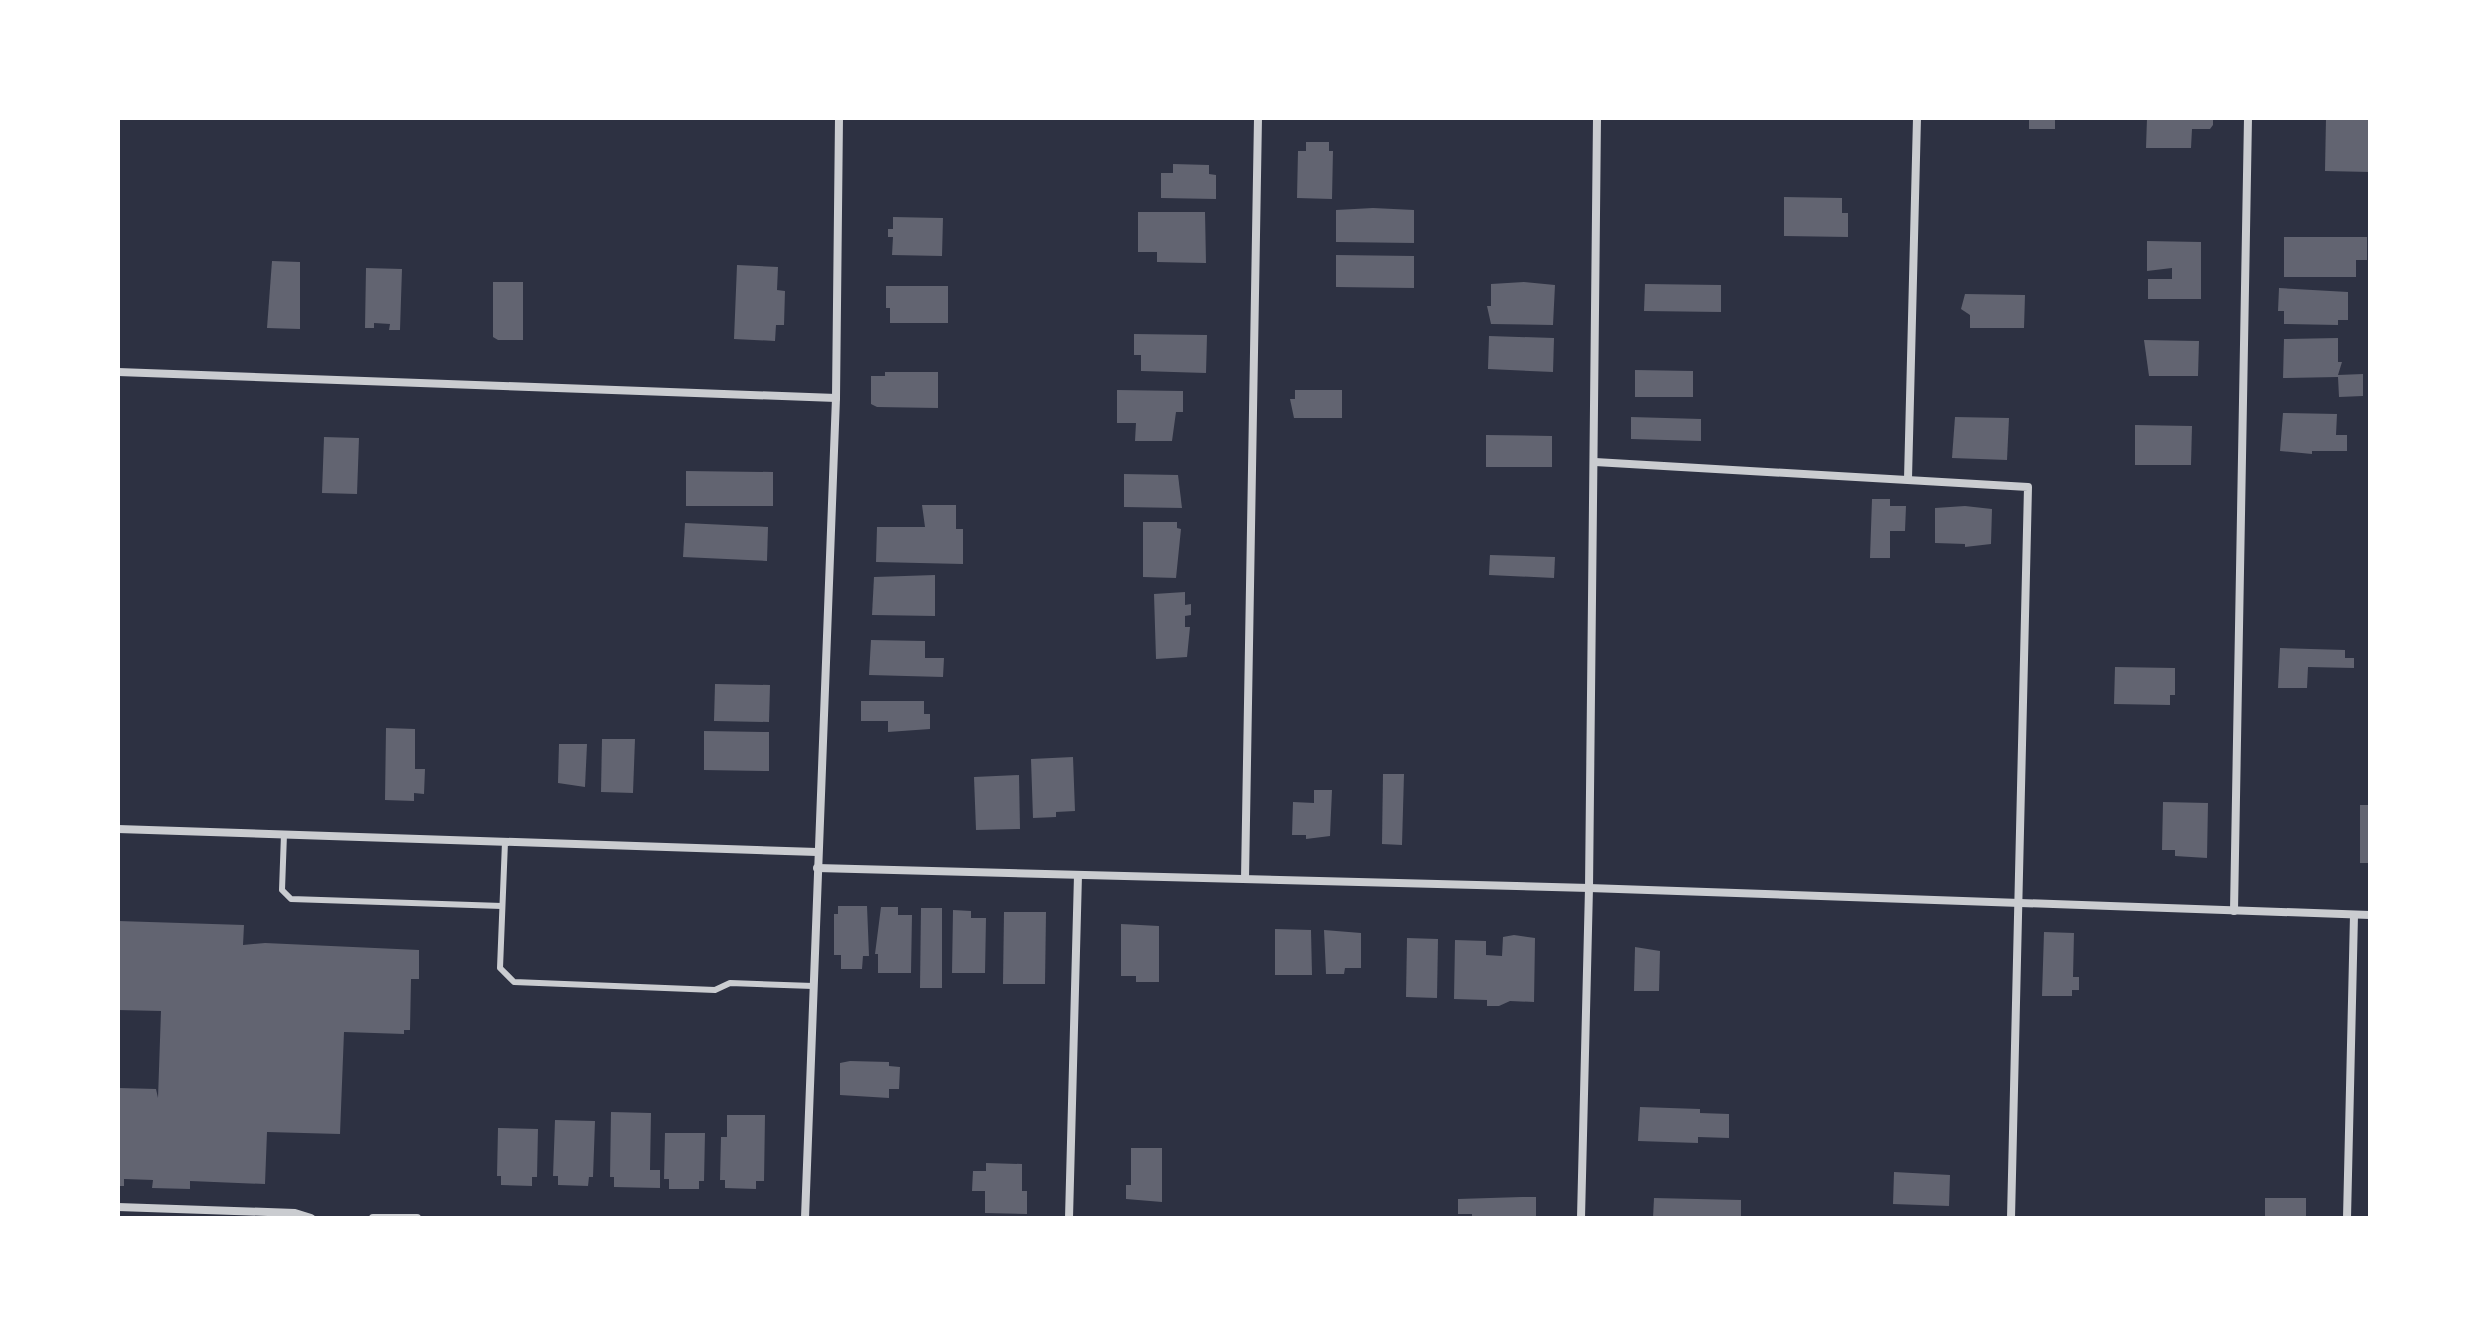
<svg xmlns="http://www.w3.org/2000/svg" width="2488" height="1336" viewBox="0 0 2488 1336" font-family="Signika,sans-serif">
	<rect width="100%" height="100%" fill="#2d3142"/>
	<g fill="#626471">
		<rect x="2029" y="118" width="26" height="11"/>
		<path d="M 2147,118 L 2213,118 L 2213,125 L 2210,129 L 2192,129 L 2191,148 L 2146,148 Z"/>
		<path d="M 2326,118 L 2370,118 L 2370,172 L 2325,171 Z"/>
		<path d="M 1306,142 L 1329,142 L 1329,151 L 1333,151 L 1332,199 L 1297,198 L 1298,151 L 1306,151 Z"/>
		<path d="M 1173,164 L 1209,165 L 1209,174 L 1216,175 L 1216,199 L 1161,198 L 1161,173 L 1173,173 Z"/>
		<path d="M 1784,197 L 1842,198 L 1842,213 L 1848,213 L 1848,237 L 1784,236 Z"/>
		<path d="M 1373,208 L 1414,210 L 1414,243 L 1336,242 L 1336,210 Z"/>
		<path d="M 1138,212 L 1205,212 L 1206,263 L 1157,262 L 1157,252 L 1138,252 Z"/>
		<path d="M 893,217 L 943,218 L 942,256 L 892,255 L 893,237 L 888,237 L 888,229 L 893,229 Z"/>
		<path d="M 2284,237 L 2367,237 L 2367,260 L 2356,260 L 2356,277 L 2284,277 Z"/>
		<path d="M 2147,241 L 2201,242 L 2201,299 L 2148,299 L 2148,279 L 2172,279 L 2172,268 L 2147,271 Z"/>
		<path d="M 1336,255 L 1414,256 L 1414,288 L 1336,287 Z"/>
		<path d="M 272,261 L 300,262 L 300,329 L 267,328 Z"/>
		<path d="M 737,265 L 778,267 L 777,290 L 785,291 L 784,325 L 776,325 L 775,341 L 734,339 Z"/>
		<path d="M 366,268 L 402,269 L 400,330 L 389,330 L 390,324 L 374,323 L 374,328 L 365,328 Z"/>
		<path d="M 493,282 L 523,282 L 523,340 L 498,340 L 493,337 Z"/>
		<path d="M 1524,282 L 1555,285 L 1553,325 L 1491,324 L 1487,306 L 1491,306 L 1491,284 Z"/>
		<path d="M 1645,284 L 1721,285 L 1721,312 L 1644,311 Z"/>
		<path d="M 886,286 L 948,286 L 948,323 L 890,323 L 890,308 L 886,308 Z"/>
		<path d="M 2279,288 L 2348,292 L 2348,320 L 2338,320 L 2338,325 L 2284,324 L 2284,311 L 2278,311 Z"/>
		<path d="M 1965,294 L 2025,295 L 2024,328 L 1970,328 L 1970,315 L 1961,309 Z"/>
		<path d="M 1134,334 L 1207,335 L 1206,373 L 1141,371 L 1141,355 L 1134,355 Z"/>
		<path d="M 1489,336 L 1554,338 L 1553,372 L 1488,369 Z"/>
		<path d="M 2338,338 L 2338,362 L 2342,362 L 2338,375 L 2363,374 L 2363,396 L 2339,397 L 2338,377 L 2283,378 L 2284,339 Z"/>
		<path d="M 2144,340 L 2199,341 L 2198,376 L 2149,376 Z"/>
		<path d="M 1635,370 L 1693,371 L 1693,397 L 1635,397 Z"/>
		<path d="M 885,372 L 938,372 L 938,408 L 877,407 L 871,404 L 871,376 L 885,376 Z"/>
		<path d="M 1117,390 L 1183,391 L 1183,412 L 1176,412 L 1172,441 L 1135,441 L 1136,423 L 1117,423 Z"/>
		<path d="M 1295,390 L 1342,390 L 1342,418 L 1294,418 L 1290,399 L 1295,399 Z"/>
		<path d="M 2283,413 L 2337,414 L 2336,435 L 2347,435 L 2347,451 L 2312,451 L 2312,454 L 2280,451 Z"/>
		<path d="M 1631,417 L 1701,419 L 1701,441 L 1631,439 Z"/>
		<path d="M 1955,417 L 2009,418 L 2007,460 L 1952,458 Z"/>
		<path d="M 2135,425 L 2192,426 L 2191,465 L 2135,465 Z"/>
		<path d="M 1486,435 L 1552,436 L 1552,467 L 1486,467 Z"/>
		<path d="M 324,437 L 359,438 L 357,494 L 322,493 Z"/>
		<path d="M 686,471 L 773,472 L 773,506 L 686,506 Z"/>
		<path d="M 1124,474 L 1178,475 L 1182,508 L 1124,507 Z"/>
		<path d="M 1872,499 L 1890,499 L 1890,506 L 1906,506 L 1905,531 L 1890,531 L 1890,558 L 1870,558 Z"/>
		<path d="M 922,505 L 956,505 L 956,529 L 963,529 L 963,564 L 876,562 L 877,527 L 925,527 Z"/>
		<path d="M 1965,506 L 1992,509 L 1991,544 L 1965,547 L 1965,544 L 1935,543 L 1935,508 Z"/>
		<path d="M 1143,522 L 1177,522 L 1177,528 L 1181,529 L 1176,578 L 1143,577 Z"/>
		<path d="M 685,523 L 768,527 L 767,561 L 683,557 Z"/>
		<path d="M 1490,555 L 1555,557 L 1554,578 L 1489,575 Z"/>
		<path d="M 935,575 L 935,616 L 872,615 L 874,577 Z"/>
		<path d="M 1185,592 L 1185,605 L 1191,604 L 1191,615 L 1185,616 L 1185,627 L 1190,627 L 1187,657 L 1156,659 L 1154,594 Z"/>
		<path d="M 871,640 L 925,641 L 925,658 L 944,658 L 943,677 L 869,675 Z"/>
		<path d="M 2280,648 L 2345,650 L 2345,658 L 2354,658 L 2354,668 L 2308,667 L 2307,688 L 2278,688 Z"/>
		<path d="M 2115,667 L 2175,668 L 2175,695 L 2170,695 L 2170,705 L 2114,704 Z"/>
		<path d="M 715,684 L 770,685 L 769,722 L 714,721 Z"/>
		<path d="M 861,701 L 924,701 L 924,714 L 930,714 L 930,729 L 888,732 L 888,721 L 861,721 Z"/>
		<path d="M 386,728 L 415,729 L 415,769 L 425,769 L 424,794 L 414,793 L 414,801 L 385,800 Z"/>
		<path d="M 704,731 L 769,732 L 769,771 L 704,770 Z"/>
		<path d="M 602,739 L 635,739 L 633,793 L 601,792 Z"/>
		<path d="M 559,744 L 587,744 L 585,787 L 558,783 Z"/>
		<path d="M 1073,757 L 1075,811 L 1056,812 L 1056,817 L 1033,818 L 1031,759 Z"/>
		<path d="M 1383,774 L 1404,774 L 1402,845 L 1382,844 Z"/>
		<path d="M 1019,775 L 1020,829 L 976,830 L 974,777 Z"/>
		<path d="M 1314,790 L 1332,790 L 1330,836 L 1306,839 L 1306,835 L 1292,835 L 1293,802 L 1314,803 Z"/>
		<path d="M 2163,802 L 2208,803 L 2207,858 L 2175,856 L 2175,850 L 2162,850 Z"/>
		<rect x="2360" y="805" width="10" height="58"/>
		<path d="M 838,906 L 867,906 L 869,956 L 863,956 L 862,969 L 841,969 L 841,955 L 834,955 L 834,914 L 838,914 Z"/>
		<path d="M 881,907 L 898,907 L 898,915 L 912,915 L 911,973 L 878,973 L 878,954 L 875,954 Z"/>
		<path d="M 921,908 L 942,908 L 942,988 L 920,988 Z"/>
		<path d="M 953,910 L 971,911 L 971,918 L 986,918 L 985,973 L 952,973 Z"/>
		<path d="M 1004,912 L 1046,912 L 1045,984 L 1003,984 Z"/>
		<path d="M 118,921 L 244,925 L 243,945 L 265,943 L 419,950 L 419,979 L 411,979 L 410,1030 L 404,1030 L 404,1034 L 344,1032 L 340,1134 L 267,1132 L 265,1184 L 190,1181 L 190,1189 L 152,1188 L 153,1180 L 124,1179 L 124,1186 L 118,1186 L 118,1088 L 156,1089 L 158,1098 L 161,1011 L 118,1010 Z"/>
		<path d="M 1121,924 L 1159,926 L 1159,982 L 1136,982 L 1136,976 L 1121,976 Z"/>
		<path d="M 1275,929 L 1311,930 L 1312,975 L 1275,975 Z"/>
		<path d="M 1324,930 L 1361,933 L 1361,968 L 1345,968 L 1344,974 L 1326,974 Z"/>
		<path d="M 2044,932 L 2074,933 L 2073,977 L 2079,977 L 2079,990 L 2072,990 L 2072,996 L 2042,996 Z"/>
		<path d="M 1514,935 L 1535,938 L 1534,1002 L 1510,1001 L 1499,1006 L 1487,1006 L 1487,1000 L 1454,999 L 1455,940 L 1486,941 L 1486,955 L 1502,956 L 1503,937 Z"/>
		<path d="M 1407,938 L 1438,939 L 1437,998 L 1406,997 Z"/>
		<path d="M 1635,947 L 1660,951 L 1659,991 L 1634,991 Z"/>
		<path d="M 850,1061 L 889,1062 L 889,1066 L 900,1067 L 899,1089 L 889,1089 L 889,1098 L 840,1095 L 840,1063 Z"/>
		<path d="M 1640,1107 L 1700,1109 L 1700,1113 L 1729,1114 L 1729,1138 L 1698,1137 L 1698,1143 L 1638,1141 Z"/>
		<path d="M 611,1112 L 651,1113 L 650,1170 L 660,1170 L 660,1188 L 614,1187 L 614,1177 L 610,1177 Z"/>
		<path d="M 727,1115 L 765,1115 L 764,1181 L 756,1181 L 756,1189 L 725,1188 L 725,1180 L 720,1180 L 721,1137 L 727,1137 Z"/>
		<path d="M 555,1120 L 595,1121 L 593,1177 L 589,1177 L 588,1186 L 558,1185 L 558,1176 L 553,1176 Z"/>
		<path d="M 498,1128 L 538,1129 L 537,1177 L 532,1177 L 532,1186 L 501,1185 L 501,1176 L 497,1176 Z"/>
		<path d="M 665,1133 L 705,1133 L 704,1181 L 699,1181 L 699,1189 L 669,1189 L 669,1179 L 664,1179 Z"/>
		<path d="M 1131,1148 L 1162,1148 L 1162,1202 L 1126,1199 L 1126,1185 L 1131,1185 Z"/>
		<path d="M 986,1163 L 1022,1164 L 1022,1191 L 1027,1191 L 1027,1214 L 985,1213 L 985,1191 L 972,1191 L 973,1171 L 986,1171 Z"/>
		<path d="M 1894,1172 L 1950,1175 L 1949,1206 L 1893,1204 Z"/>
		<path d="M 1522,1197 L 1536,1197 L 1536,1218 L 1472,1218 L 1472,1214 L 1458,1214 L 1458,1199 Z"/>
		<path d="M 1654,1198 L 1741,1200 L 1741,1218 L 1653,1218 Z"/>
		<rect x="2265" y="1198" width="41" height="20"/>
	</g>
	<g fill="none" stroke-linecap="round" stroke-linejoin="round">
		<g stroke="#caccd0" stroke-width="6">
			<path d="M 284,834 L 282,890 L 291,899 L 502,906"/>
			<path d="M 505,842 L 500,968 L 514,982 L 715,990 L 730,983 L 813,986"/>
		</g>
		<g stroke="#caccd0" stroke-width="8">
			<path d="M 118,372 L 836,398"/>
			<path d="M 1595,462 L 2028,487 L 2011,1218"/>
			<path d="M 1908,479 L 1917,118"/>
			<path d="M 118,829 L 817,852"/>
			<path d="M 817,868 L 1589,888 L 2370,915"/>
			<path d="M 1245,879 L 1258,118"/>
			<path d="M 2234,911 L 2248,118"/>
			<path d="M 118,1207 L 295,1213 L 311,1218"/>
			<path d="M 373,1218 L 417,1218"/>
			<path d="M 805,1218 L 836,398 L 839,118"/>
			<path d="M 1069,1218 L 1078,875"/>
			<path d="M 1581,1218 L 1589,888 L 1597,118"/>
			<path d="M 2347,1218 L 2354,915"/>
		</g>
	</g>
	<rect width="2488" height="1336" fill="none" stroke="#ffffff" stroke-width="240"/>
</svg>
